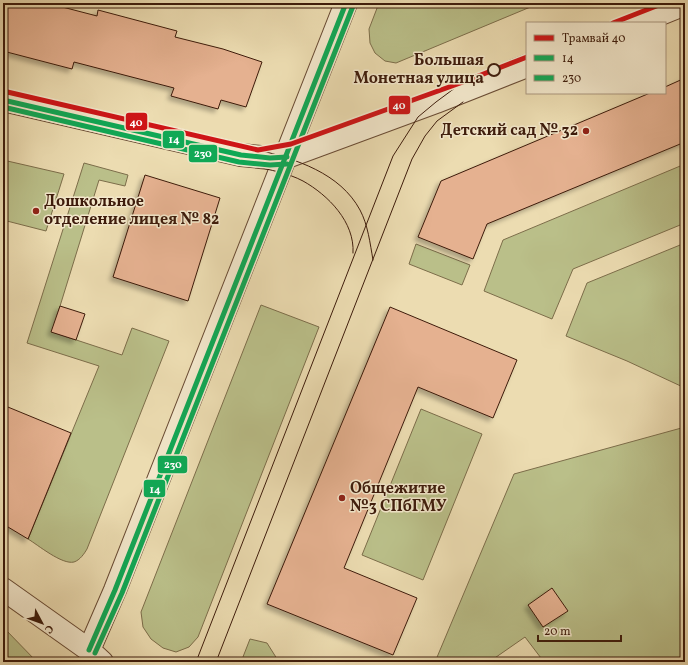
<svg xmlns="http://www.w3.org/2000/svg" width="688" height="665" viewBox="0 0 688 665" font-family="Vollkorn,serif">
	<defs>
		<filter id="shadow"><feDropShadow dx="-3.5" dy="3.5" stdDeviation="2" flood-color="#0004"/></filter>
	</defs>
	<rect width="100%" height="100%" fill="#ecdcb1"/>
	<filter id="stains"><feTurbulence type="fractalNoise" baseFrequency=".005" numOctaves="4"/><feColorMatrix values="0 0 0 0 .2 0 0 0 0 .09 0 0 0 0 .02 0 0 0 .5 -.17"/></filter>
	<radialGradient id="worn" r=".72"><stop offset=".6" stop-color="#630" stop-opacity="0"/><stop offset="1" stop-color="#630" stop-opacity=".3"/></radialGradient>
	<g fill="#babf89" stroke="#7c6d4a">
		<path d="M 379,3 L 540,3 L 396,63 L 385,61 L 375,53 L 370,43 L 369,29 Z"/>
		<path d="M 3,160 L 64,174 L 46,231 L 3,220 Z"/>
		<path d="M 84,163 L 128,175 L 125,186 L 99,180 L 52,332 L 122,355 L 132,328 L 169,341 L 87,549 C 84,554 80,560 74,562 C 62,565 38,545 28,539 L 99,366 L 27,343 Z"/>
		<path d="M 685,164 L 685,223 L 573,269 L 552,319 L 484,291 L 503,240 Z"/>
		<path d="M 685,243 L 685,388 L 627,361 L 566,336 L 587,283 Z"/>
		<path d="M 416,244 L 470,265 L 462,285 L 409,264 Z"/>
		<path d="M 261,305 L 319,327 L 198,637 L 189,647 L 176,652 L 163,648 L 151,639 L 143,627 L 141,612 Z"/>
		<path d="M 421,409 L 482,434 L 423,580 L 362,555 Z"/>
		<path d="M 685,427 L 685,662 L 544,662 L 525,637 L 489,662 L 435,662 L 514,474 Z"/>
		<path d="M 3,628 L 4,628 L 37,662 L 3,662 Z"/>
		<path d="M 250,639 L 267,643 L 279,662 L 241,662 Z"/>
	</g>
	<g fill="#e5b190" stroke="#3d1b0b" filter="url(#shadow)">
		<path d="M 3,3 L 47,3 L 97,16 L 98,10 L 177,31 L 175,37 L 223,49 L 262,62 L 246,107 L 221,100 L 218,109 L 171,96 L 174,88 L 74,62 L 72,69 L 3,51 Z"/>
		<path d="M 685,78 L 685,142 L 487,224 L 473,259 L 418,237 L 441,181 L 650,93 L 665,93 L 665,87 Z"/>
		<path d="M 145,175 L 220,198 L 188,301 L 113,277 Z"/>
		<path d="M 60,306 L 85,314 L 76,340 L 51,332 Z"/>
		<path d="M 390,307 L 517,360 L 493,418 L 418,387 L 344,568 L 417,598 L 393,655 L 267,604 Z"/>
		<path d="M 3,405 L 71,433 L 28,539 L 3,524 Z"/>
		<path d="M 552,588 L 568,611 L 543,627 L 528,605 Z"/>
	</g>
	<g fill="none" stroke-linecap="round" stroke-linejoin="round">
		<g stroke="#694b34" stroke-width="24">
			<g id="tertiary">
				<path d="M 638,23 L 685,4"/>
				<path d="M 3,100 L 241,155 L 270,158 L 287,157 L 436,102 L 527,66"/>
				<path d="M 3,589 L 89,650 L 102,662"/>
				<path d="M 89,650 L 115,590 L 346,3"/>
			</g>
		</g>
		<use href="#tertiary" stroke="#f3e8cc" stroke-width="22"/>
		<g stroke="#3d1b0b" stroke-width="1">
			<path d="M 258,150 C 296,159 340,173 360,210 C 368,225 370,243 373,260"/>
			<path d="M 253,166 C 270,170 288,173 303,181 C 328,195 355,222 353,253"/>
			<path d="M 196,662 L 393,156 L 418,117 L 436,102 L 463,82"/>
			<path d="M 216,662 L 412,159 L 425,136 L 437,121 L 463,102"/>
		</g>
		<g stroke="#f3e8cc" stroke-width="8">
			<g id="bus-1">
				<path d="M 3,100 L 241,155 L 270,158 L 287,157"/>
				<path d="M 89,650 L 115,590 L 346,3"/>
			</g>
		</g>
		<g stroke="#f3e8cc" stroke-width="8">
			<g id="bus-2">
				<path d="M 3,107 L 239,162 L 270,165 L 287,164"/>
				<path d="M 95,653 L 122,593 L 353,6"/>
			</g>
		</g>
		<use href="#bus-1" stroke="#10a855" stroke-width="5"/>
		<use href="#bus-2" stroke="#10a855" stroke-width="5"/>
		<g stroke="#f3e8cc" stroke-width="8">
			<g id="tram-1">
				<path d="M 613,23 L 664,3"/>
				<path d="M 3,91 L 258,150 L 291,144 L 463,82 L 527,57"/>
			</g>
		</g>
		<use href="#tram-1" stroke="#ce1417" stroke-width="5"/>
	</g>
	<circle fill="#f3e8cc" stroke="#3d1b0b" stroke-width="2" cx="494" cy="70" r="6"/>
	<g fill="#8f2418" stroke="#f3e8cc" stroke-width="1.5">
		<circle cx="586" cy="131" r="4"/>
		<circle cx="36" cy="211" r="4"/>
		<circle cx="342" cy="498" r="4"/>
	</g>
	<g text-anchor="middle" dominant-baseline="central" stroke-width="3" stroke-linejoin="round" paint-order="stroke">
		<g font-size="16" font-weight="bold" fill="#3d1b0b" stroke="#f3e8cc" text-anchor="end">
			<text x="484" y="61">Большая<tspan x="484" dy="18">Монетная улица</tspan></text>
		</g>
		<g font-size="16" font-weight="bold" fill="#3d1b0b" stroke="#f3e8cc" text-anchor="start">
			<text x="578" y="131" text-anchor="end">Детский сад № 32</text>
			<text x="44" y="202">Дошкольное<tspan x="44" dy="18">отделение лицея № 82</tspan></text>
			<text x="350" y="489">Общежитие<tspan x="350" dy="18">№3 СПбГМУ</tspan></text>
		</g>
	</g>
	<g stroke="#f3e8cc" stroke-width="1.5">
		<rect x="388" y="95" width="23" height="20" rx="4" fill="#ce1417"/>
		<rect x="125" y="112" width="23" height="19" rx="4" fill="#ce1417"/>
		<rect x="162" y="130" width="23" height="19" rx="4" fill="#10a855"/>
		<rect x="188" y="144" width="30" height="19" rx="4" fill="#10a855"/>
		<rect x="157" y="455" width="31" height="19" rx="4" fill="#10a855"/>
		<rect x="143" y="479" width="23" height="19" rx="4" fill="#10a855"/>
	</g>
	<g font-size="11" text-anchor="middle" font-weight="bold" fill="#fff">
		<text x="399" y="109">40</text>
		<text x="136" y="126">40</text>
		<text x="174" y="143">14</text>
		<text x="203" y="157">230</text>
		<text x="173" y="468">230</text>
		<text x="155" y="493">14</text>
	</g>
	<rect width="688" height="665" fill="none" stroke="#ecdcb1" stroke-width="16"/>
	<rect x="4" y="4" width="680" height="657" fill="none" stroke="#3d1b0b" stroke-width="2"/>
	<rect x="8" y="8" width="672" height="649" fill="none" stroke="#3d1b0b"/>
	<rect x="526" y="22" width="140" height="72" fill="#f3e8cc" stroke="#aa967f"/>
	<rect x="534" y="35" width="20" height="6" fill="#ce1417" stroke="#aa967f"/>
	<text x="562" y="42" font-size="12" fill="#3d1b0b">Трамвай 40</text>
	<rect x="534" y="55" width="20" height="6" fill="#10a855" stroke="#aa967f"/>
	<text x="562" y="62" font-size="12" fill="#3d1b0b">14</text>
	<rect x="534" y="75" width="20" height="6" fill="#10a855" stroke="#aa967f"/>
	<text x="562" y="82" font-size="12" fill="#3d1b0b">230</text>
	<g transform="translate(42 623) rotate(131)" stroke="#f3e8cc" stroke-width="3" paint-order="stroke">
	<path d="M0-3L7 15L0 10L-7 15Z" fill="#3d1b0b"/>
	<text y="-6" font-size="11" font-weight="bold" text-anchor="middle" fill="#3d1b0b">С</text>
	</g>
	<path d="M538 635v6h83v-6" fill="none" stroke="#3d1b0b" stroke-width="2"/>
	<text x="544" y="635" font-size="12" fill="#3d1b0b" stroke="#f3e8cc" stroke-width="3" paint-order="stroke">20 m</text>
	<rect width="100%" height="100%" filter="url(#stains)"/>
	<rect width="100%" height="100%" fill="url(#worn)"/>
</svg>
